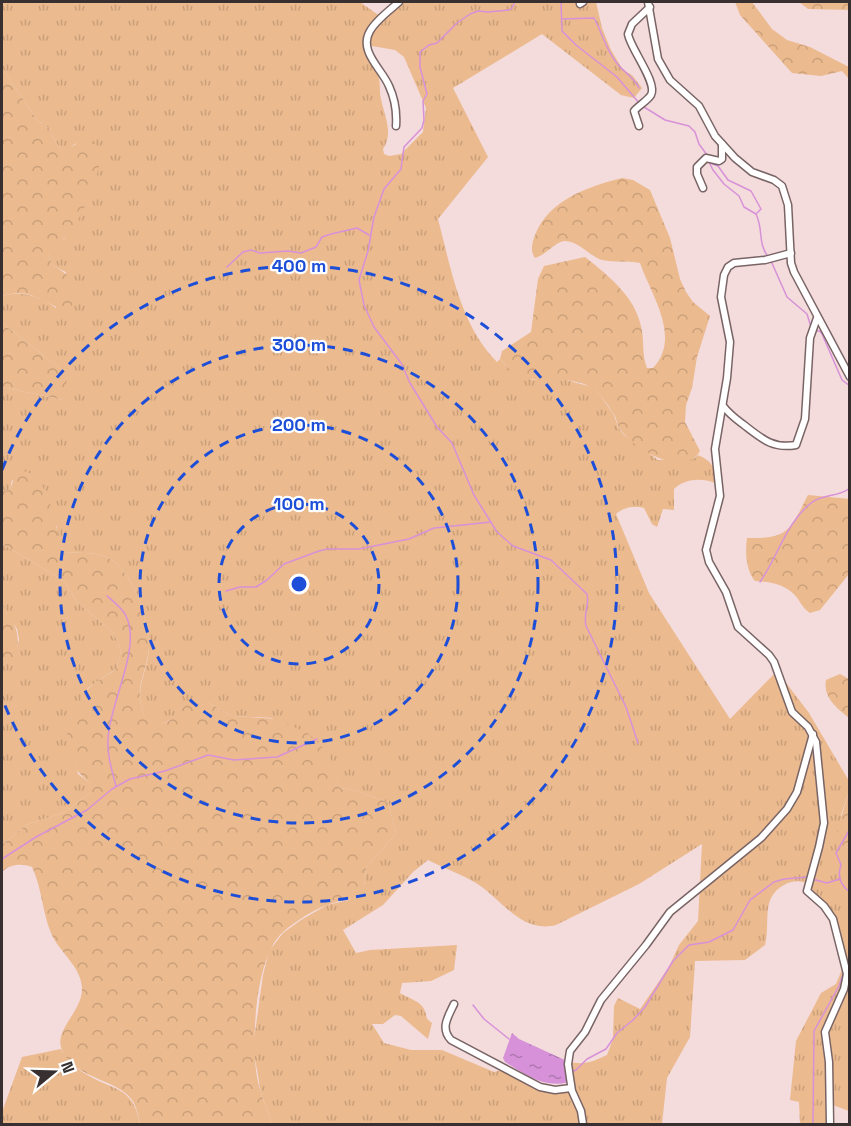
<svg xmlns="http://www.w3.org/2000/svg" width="851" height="1126" viewBox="0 0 851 1126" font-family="'Space Grotesk',sans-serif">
	<defs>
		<pattern id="grass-tufts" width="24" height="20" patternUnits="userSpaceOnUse" patternTransform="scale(1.5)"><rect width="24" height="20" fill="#ebba8e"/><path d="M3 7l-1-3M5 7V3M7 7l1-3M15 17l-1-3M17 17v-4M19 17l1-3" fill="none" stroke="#caa07b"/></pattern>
		<pattern id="forest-crowns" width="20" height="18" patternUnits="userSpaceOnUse" patternTransform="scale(1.5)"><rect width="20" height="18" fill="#ebba8e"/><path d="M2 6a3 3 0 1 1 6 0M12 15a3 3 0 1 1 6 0" fill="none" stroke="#caa07b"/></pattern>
		<pattern id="water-ripples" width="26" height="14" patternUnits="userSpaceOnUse" patternTransform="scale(1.5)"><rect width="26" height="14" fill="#d791d8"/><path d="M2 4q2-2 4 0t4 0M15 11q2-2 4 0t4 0" fill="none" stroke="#af77b0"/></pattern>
	</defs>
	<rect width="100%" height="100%" fill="#f4dbdc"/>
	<g fill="url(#grass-tufts)" fill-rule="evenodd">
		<path d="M 2,2 L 360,2 L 384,19 L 404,2 L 596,2 L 602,28 L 611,50 L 623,70 L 632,75 L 642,88 L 634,98 L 621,95 L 542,34 L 453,88 L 488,157 L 438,219 C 451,268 460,325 497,362 L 500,359 L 508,368 L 532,380 L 566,380 L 592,387 L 600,395 L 614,415 L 618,427 L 624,435 L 658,460 L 695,458 L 698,455 C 712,461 715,467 717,482 L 715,483 C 702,478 685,478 674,489 L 674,510 L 663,509 L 657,527 L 652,524 L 644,508 C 634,505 624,507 616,514 L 649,593 L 730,719 L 777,671 L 809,713 L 849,781 L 849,791 L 841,815 L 846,848 L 850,846 L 849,1111 L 833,1105 L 830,1124 L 800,1124 L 799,1102 L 790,1100 L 796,1041 L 821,993 L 836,984 L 843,967 L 838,924 L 828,906 L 815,896 L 811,885 C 803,880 792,880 784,885 C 760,898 771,922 765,945 L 745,960 L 695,961 L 690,1037 L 667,1078 L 662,1124 L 272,1124 L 261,1093 L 253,1047 L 263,975 L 269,951 L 283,933 L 301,920 L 327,905 L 349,900 L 364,886 L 366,868 L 396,833 L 388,802 L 353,790 L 340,788 L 328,754 L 272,718 L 232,716 L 207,702 L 183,706 C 173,719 165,728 148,723 C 130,689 148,677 149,647 C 150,621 131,564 104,556 C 92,552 76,553 63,552 L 56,534 L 57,527 L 12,480 L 10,490 L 2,491 L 2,387 L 63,400 L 62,370 L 3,324 L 2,296 C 22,290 40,296 56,308 L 66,272 L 53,266 L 48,255 L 54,247 L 65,238 L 80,141 L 67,149 L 61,150 L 51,134 L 51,130 L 37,120 L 2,68 ZM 372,46 L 395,50 L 404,57 L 426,108 L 423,132 L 401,154 L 389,156 L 384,154 L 383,149 C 394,133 384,115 381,99 C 379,91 381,84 378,75 C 374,66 369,59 369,49 ZM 702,844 L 698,921 L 679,945 L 669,967 L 640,1009 L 618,998 L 614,1006 L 613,1039 L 607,1055 C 592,1062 583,1066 567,1061 L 571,1090 L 538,1087 L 505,1069 L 494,1072 L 442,1050 L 411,1050 L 384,1043 L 372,1024 L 383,1024 L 395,1015 L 401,1016 L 428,1039 L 432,1023 L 427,1019 C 425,1001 413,1001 400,993 L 402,983 L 431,981 L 454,970 L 457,945 L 370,950 L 356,953 L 343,930 L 383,905 L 413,872 L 428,860 C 444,868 461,874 476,883 C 502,899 521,934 556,925 L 639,884 Z"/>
		<path d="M 2,544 L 64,581 L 77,602 L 114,633 L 121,651 L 117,668 L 88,688 L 71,719 L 78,774 L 91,784 L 91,792 L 65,812 L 26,825 L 2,845 L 2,666 L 16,655 L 19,639 L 17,629 L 2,605 Z"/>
		<path d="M 61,1049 C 67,1058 74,1067 84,1073 C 112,1091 133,1085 140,1124 L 2,1124 L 2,1112 L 22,1057 Z"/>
	</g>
	<g fill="url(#forest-crowns)">
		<path d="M 735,2 L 752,2 L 772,29 L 787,40 L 810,47 L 849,67 L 849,79 L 842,71 L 821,76 L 792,73 L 740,15 Z"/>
		<path d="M 799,2 L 849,2 L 849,10 L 808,9 Z"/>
		<path d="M 2,68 L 37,120 L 51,130 L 51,134 L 61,150 L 75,145 L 83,135 L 95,144 L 101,159 L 93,190 L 74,228 L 48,255 L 53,266 C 70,274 70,280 76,297 L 69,311 C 43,305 33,286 2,296 Z"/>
		<path d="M 622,178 L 633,180 L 650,190 L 670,238 L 680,279 L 686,292 L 693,302 L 710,316 L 697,357 L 692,388 L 686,405 L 685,422 L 700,451 C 695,460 687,463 677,462 C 658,462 631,445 620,429 C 617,425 617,421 615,416 C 611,409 599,392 592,388 C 568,373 540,386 516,375 C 510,371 505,364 500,359 L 502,351 L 531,332 L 538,279 L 544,266 L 585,257 C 610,277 637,298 642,331 C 644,344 642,355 647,368 L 653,368 C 682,337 651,295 640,263 C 628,260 614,263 602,260 C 589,256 578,240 564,241 C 555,242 546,255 535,258 C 530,251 532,243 535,235 C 549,200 587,187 622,178 Z"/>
		<path d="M 2,321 L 3,324 L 62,370 L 68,392 L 63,400 L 2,387 Z"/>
		<path d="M 17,470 C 53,472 53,526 63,552 C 76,553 91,552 104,556 C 131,564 150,621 149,647 C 147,677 130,689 148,722 C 174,731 174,708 193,699 L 207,702 L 232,716 L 277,719 L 309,734 L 329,754 L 340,788 L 353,790 L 388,802 L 396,833 L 366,868 L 364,886 L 360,895 C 350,900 341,900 330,904 C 314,909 296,921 283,932 C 255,956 251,1042 257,1077 C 260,1093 267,1109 272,1124 L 140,1124 C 139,1118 137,1109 134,1103 C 121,1079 75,1080 62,1050 C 53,1030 83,1011 82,988 C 81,966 59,952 51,933 C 42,911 42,888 32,867 C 21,863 10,864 2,872 L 2,845 L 26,825 L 65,812 L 91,792 L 91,784 C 65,763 60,741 75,710 C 79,704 82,696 87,690 C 95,681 108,676 117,668 L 121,651 L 114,633 L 77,602 L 64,581 L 2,544 L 2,491 L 10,490 Z"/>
		<path d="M 808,495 L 850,499 L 849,574 L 820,610 L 810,613 C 804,609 802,605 798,599 C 787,584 772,582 755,581 C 746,571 745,552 747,538 C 789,539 790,530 808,495 Z"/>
		<path d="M 2,605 C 15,623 20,632 17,655 L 2,666 Z"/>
		<path d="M 840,674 L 849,679 L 849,718 C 837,708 823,698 826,680 Z"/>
		<path d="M 849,791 L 849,846 L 846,848 L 838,842 L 837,831 Z"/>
	</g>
	<path fill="url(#water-ripples)" d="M 512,1033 L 519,1039 L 567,1061 L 569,1082 C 544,1089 526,1075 505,1062 L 503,1058 Z"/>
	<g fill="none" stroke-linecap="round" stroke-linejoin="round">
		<g stroke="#d791d8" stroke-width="1.5">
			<path d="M 515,2 L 512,8 L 509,10 L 488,12 L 478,11 L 470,14 L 457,23 L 437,43 L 429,45 L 420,52 L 420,67 L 427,94 L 423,101 L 424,120 L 422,128 L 404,147 L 401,169 L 384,189 L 374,217 L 368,251 L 359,280 L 364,305 L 374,327 L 401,363 L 410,383 L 437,427 L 452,443 L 474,495 L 497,532 L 513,546 L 551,560 L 587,594 C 590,604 583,613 586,626 L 626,707 L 638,743"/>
			<path d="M 561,2 L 562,31 L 576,45 L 617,77 L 640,104"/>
			<path d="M 563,19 L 594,18 C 602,32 606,50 616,62 C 622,71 635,78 639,88"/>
			<path d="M 644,107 L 665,120 L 689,126 L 695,132 L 699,144 L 707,155"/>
			<path d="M 709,162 L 713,170 L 724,184 L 739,196 L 744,207 L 756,214"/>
			<path d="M 710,163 L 718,166 L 728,180 L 751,191 L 761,209 L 757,213"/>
			<path d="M 756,214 C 764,231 757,241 768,257"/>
			<path d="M 771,261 L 787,297 L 807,314 L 811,327"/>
			<path d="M 227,267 L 243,252 L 251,250 L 260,253 L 288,251 L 301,253 L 316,247 L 322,237 L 331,234 L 357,228 L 369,235"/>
			<path d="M 815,331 L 820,331 L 822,334 L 842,380 L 850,386"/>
			<path d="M 760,582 C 778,556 786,523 811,503 C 823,493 838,498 850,488"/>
			<path d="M 226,591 L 240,587 L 256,587 L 267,580 L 284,564 L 319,551 L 327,549 L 359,549 L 409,539 L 434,528 L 491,522"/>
			<path d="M 107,596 C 114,602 122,608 126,616 C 142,648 109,704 108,739 C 107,755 112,771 116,786"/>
			<path d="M 850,829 L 836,853 L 841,865 C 837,876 840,885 850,892"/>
			<path d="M 2,859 L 36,837 L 87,810 L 112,789 L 130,779 L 165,771 L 208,755 L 234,760 L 277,757 L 317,739"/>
			<path d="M 812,879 L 827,883 L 840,879"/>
			<path d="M 850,946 L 850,948"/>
			<path d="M 846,965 L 850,960"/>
			<path d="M 473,1005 L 484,1019 L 509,1039"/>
			<path d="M 571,1072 L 576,1070 L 587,1059 L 606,1049 L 617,1033 L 633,1020 L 645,1007 L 673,961 L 689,945 L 709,942 L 733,930 L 750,900 L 774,882 L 784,879 L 808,877"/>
			<path d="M 813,1124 L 814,1031 L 839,986 L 844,971"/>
		</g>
		<g stroke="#796465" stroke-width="9">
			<g id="minor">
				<path d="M 648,2 L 658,59 L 670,80 L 699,106 L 715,136 L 735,158 L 752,172 L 774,180 L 782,186 L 788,205 L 791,263 L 794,272 L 850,377"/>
				<path d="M 580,4 L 583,2"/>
				<path d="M 396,126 C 397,112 395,99 389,86 C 382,69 358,51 370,31 C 376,20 390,10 399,2"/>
				<path d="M 639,126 L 634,111 C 638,106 647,101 651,95 C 658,83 630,48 628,34 L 632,24 L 650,7"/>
				<path d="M 703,188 L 697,174 L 697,167 L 706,158 L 719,161 L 722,159 L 722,144"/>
				<path d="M 791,253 L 765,260 L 734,263 L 728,267 L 724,275 L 721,297 L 730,342 L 727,378 L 715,449 L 720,496 L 706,550 L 709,562 L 726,592 L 738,627 L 769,655 L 774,662 L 792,712 L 808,727 L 816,742 L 824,823 L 819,847 L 807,891 L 824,906 L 833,919 L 847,974 L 844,989 L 825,1032 L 829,1062 L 830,1124"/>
				<path d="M 723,406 C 730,415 736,419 744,425 C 762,439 773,449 796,445 L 805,419 L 810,338 L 817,318"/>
				<path d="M 454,1004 C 448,1017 440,1028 451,1040 L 540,1087 L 555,1090 L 571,1088"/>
				<path d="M 583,1124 L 581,1111 L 572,1091 L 570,1078 L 568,1064 L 570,1051 L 585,1032 L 601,1000 L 646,945 L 670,912 L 761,838 L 787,809 L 797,792 L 813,734"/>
			</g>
		</g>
		<use href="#minor" stroke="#fff" stroke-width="6"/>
	</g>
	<g fill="none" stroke="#1d4ed8" stroke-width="3" stroke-dasharray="10 8">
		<circle cx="299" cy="584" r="80"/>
		<circle cx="299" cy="584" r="159"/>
		<circle cx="299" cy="584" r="239"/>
		<path d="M2 470A318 318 0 1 1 2 698"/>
	</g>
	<circle cx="299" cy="584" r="9" fill="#1d4ed8" stroke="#fff" stroke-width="3"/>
	<g font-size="18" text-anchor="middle" font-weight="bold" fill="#1d4ed8" stroke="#fff" stroke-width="4.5" stroke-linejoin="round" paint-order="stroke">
		<text x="299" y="272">400 m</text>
		<text x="299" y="351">300 m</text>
		<text x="299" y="431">200 m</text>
		<text x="299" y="510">100 m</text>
	</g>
	<rect width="851" height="1126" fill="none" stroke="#382f30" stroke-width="6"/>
	<g transform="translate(54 1072) rotate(71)" stroke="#ffffff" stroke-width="4.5" paint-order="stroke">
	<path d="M0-4.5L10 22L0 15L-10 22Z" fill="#382f30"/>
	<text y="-9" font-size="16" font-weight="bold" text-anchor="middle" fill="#382f30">N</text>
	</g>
</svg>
